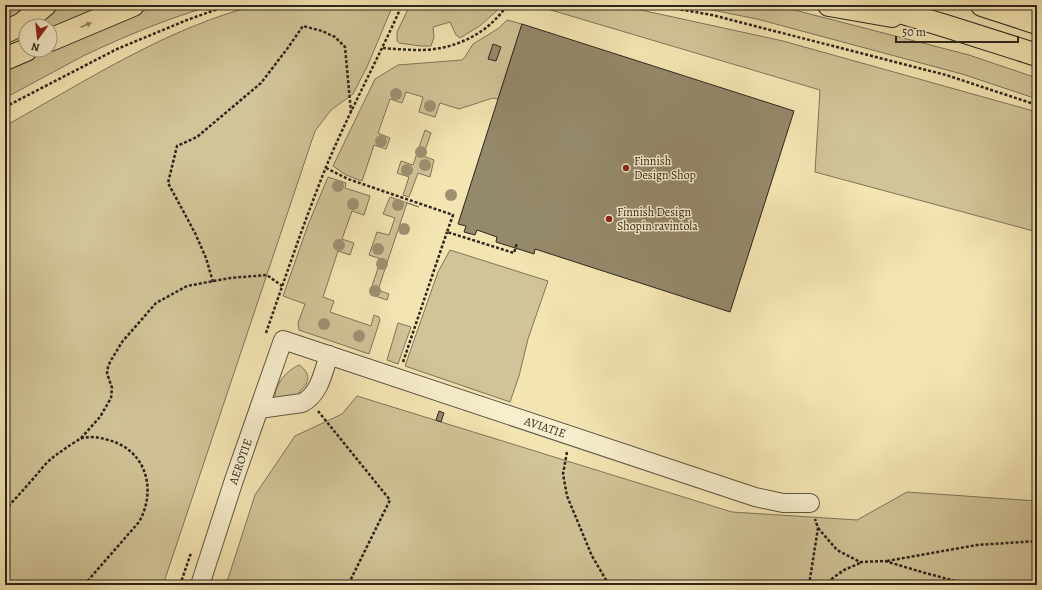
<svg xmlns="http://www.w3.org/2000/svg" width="1042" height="590" viewBox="0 0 1042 590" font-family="Alegreya,serif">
	<rect width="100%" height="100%" fill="#f3e5b2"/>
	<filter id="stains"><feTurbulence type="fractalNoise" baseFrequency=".005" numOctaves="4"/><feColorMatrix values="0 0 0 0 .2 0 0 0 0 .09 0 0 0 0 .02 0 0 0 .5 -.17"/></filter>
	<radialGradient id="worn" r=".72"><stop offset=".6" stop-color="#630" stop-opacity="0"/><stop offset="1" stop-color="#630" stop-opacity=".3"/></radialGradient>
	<g fill="#d1c498" stroke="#7f745a">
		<path d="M 5,5 L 30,5 L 21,12 L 5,21 Z"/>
		<path d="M 60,5 L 115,5 L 50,31 L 50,26 L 36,26 Z"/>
		<path d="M 157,5 L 214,5 C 169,18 125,36 83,56 C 57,70 31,84 5,98 L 5,68 Z"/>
		<path d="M 258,5 L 393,5 L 367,67 L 353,94 L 331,110 L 315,131 L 163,585 L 5,585 L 5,126 C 84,82 170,26 258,5 Z"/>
		<path d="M 410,5 L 503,5 L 481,25 L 460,38 L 456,35 L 450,22 L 433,27 L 434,37 L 431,46 L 420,46 L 399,43 L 397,41 L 397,32 Z"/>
		<path d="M 534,5 L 618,5 L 783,41 L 1037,112 L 1037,232 L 815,172 L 820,90 Z"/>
		<path d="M 687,5 L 775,5 L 969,55 L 1037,78 L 1037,99 L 962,74 L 757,19 Z"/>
		<path d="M 507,20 L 522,24 L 498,99 L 493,98 L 459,109 L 440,103 L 435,117 L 419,112 L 423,97 L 406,92 L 402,103 L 390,99 L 378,133 L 390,138 L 386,149 L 374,145 L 362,181 L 346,175 L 333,166 L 375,79 L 398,65 L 462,60 L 465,57 L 473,44 L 499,28 Z"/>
		<path d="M 425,130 L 431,133 L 423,156 L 434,160 L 430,177 L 418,173 L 409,197 L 403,195 L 409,177 L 397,173 L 401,161 L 413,165 Z"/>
		<path d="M 328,177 L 346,183 L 345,188 L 370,196 L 364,215 L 352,211 L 342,239 L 354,243 L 350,255 L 338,251 L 323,297 L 334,301 L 330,312 L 371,326 L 374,315 L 379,317 L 380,320 L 369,354 L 299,330 L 298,323 L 305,304 L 283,296 L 308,225 Z"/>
		<path d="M 390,197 L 419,207 L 407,203 L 378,290 L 389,294 L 387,300 L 372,295 L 370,292 L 381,259 L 369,255 L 377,232 L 389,235 L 395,218 L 383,214 Z"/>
		<path d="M 450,250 L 548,281 L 528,339 L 519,376 L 510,402 L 405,366 L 438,272 Z"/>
		<path d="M 398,323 L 411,327 L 398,364 L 387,360 Z"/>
		<path d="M 299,365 C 309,371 311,381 302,389 C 300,391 298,395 295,396 C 289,398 281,398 275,398 C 275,384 286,371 299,365 Z"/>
		<path d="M 357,396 L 732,512 L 857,520 L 907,492 L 1037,501 L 1037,585 L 226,585 L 255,495 L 295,436 L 342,414 Z"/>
	</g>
	<g fill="#94896a" stroke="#2d251c">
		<path d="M 522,24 L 794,111 L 730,312 L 535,249 L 534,254 L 496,242 L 497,237 L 477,230 L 475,235 L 464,232 L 466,226 L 458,224 Z"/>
		<path d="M 493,44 L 501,47 L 496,61 L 488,59 Z"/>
		<path d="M 439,411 L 444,413 L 441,422 L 436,420 Z"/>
	</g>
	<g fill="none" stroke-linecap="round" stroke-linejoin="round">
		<g stroke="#5e5542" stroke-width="20">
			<g id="minor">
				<path d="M 259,409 L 302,403 C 320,394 323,372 329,355"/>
				<path id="s1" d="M 200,585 L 234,480 L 283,340 L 755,497 L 783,503 L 810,503"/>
			</g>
		</g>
		<g stroke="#2d251c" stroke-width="24">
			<g id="highway">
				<path d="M 829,5 L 892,16"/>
				<path d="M 877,5 L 952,28 L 1037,55"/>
				<path d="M 982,5 L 1037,23"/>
				<path d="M 5,32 L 22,24 L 45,5"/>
				<path d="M 50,40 L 133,5"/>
				<path d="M 5,59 L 26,50"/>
			</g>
		</g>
		<g stroke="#2d251c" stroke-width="2.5" stroke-dasharray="3 2" stroke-linecap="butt">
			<path d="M 656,5 L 712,15 L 946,75 L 1037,105"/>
			<path d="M 383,48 C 395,49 408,50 420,50 C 454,50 488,34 507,5"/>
			<path d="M 5,107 L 117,49 L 187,20 L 229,5"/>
			<path d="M 326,168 L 348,179 L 453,215 L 447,232 L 514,253 L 517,243"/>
			<path d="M 213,282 L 206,258 L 195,233 L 168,183 L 177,146 L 197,137 L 261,83 L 287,49 L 303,26 L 322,31 L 335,37 L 345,47 L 351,112"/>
			<path d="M 266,333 C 285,278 304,222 326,167 C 349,112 378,59 402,5"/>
			<path d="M 403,362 L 447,232"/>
			<path d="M 318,411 L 390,500 L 348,585"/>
			<path d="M 81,438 L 100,417 L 111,398 L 112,388 L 107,373 L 108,367 L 110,362 L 122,342 L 156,303 L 187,286 L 230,278 L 267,275 L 282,286"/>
			<path d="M 567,452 L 563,474 L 567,496 L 592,556 L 609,585"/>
			<path d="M 5,510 C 16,498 27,486 38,473 C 42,468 47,462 52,458 C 57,454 62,451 67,447 C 71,445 76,441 80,439 C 87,436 98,437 104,439 C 145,447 158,488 139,522 L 84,585"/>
			<path d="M 818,528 L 837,550 L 860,562 L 885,561 L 925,573 L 971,585"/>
			<path d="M 887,561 L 977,545 L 1037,541"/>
			<path d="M 180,585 L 191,553"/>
			<path d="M 809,585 L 818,528 L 815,519"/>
			<path d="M 823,585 L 844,570 L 860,563"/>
		</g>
		<use href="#minor" stroke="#f7eecd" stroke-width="18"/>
		<use href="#highway" stroke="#f3e5b2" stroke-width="22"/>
	</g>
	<g fill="#9d9171">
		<circle cx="396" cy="94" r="6"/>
		<circle cx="430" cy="106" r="6"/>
		<circle cx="381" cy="141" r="6"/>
		<circle cx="421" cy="152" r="6"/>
		<circle cx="425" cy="165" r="6"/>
		<circle cx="407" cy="170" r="6"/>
		<circle cx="338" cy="186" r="6"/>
		<circle cx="451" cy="195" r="6"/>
		<circle cx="353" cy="204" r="6"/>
		<circle cx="398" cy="205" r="6"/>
		<circle cx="404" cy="229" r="6"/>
		<circle cx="339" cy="245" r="6"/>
		<circle cx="378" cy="249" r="6"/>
		<circle cx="382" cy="264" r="6"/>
		<circle cx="375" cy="291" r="6"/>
		<circle cx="324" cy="324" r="6"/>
		<circle cx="359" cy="336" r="6"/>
	</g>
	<defs><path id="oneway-solid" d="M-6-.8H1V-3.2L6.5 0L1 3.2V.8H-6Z"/></defs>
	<use fill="#908567" href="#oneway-solid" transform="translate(86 25) rotate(-23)"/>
	<g fill="#8f2418" stroke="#f7eecd" stroke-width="1.5">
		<circle cx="626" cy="168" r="4"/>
		<circle cx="609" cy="219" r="4"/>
	</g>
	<g text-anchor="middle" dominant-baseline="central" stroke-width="3" stroke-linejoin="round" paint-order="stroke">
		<g font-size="12" fill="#2d251c" stroke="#f7eecd" text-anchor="start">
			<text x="634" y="161">Finnish<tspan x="634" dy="14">Design Shop</tspan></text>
			<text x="617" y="212">Finnish Design<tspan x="617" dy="14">Shopin ravintola</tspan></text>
		</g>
		<g font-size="12" fill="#2d251c" stroke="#f7eecd">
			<text stroke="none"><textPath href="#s1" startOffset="535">AVIATIE</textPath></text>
			<text stroke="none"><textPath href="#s1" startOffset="130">AEROTIE</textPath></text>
		</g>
	</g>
	<rect width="1042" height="590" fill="none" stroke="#f3e5b2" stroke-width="20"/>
	<rect x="6" y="6" width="1030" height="578" fill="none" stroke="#2d251c" stroke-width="2"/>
	<rect x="10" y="10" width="1022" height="570" fill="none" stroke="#2d251c"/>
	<g transform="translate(38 38) rotate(195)"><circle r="19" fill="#f7eecd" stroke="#a69e86"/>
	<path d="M0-3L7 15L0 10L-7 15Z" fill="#8f2418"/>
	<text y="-6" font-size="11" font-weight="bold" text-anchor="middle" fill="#2d251c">N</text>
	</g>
	<path d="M896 36v6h122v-6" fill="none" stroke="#2d251c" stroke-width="2"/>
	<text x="902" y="36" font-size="12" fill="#2d251c" stroke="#f7eecd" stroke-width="3" paint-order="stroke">50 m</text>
	<rect width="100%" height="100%" filter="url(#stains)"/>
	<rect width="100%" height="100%" fill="url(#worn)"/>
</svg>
